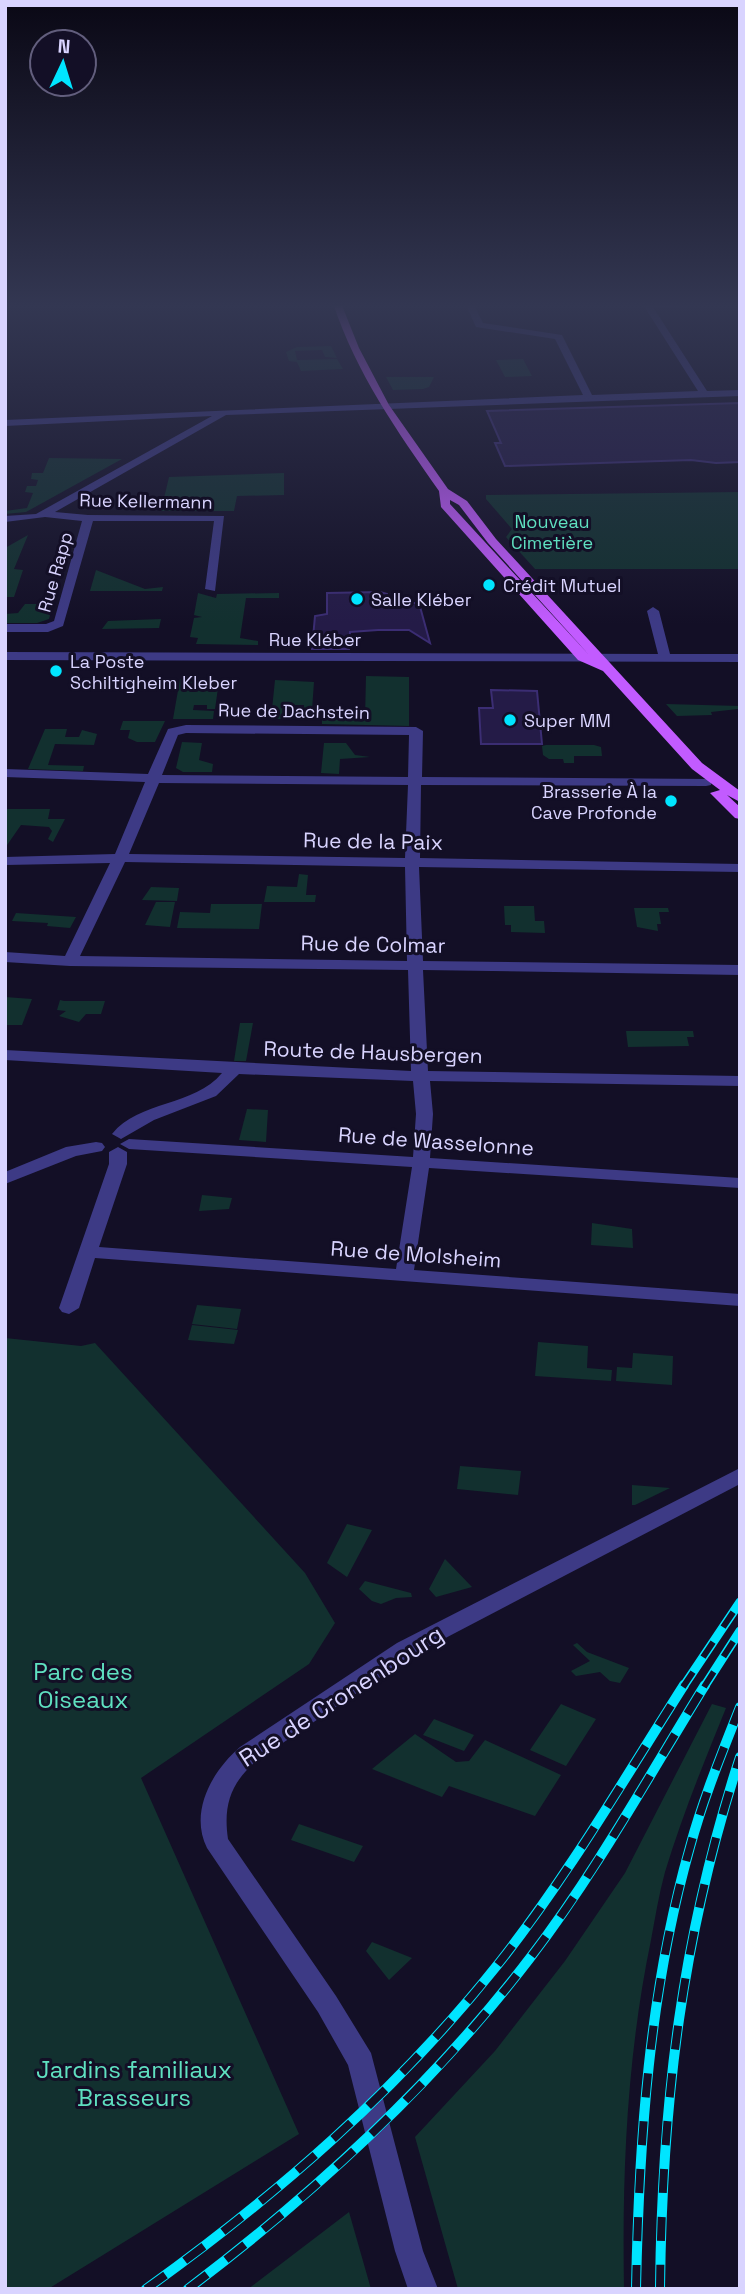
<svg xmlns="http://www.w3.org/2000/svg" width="745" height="2294" viewBox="0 0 745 2294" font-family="'Space Grotesk',sans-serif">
	<rect width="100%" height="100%" fill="#130f26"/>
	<g fill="#12302f">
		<path d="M 331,346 L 337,358 L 325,357 L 322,350 L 295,351 L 297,360 L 337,359 L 343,369 L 301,371 L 297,362 L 289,361 L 286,352 L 297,347 Z"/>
		<path d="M 523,359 L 532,376 L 505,377 L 496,360 Z"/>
		<path d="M 386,377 L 434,377 L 429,387 L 423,389 L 393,390 Z"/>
		<path d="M 49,458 L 122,459 L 26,512 L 5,514 L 5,511 L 27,508 L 33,493 L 25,492 L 27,486 L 36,486 L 38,480 L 31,479 L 32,473 L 43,473 Z"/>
		<path d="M 284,473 L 284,495 L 237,496 L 234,511 L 161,511 L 169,477 Z"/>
		<path d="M 740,492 L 740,569 L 535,569 L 506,537 L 512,529 L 486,499 L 486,495 Z"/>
		<path d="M 28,535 L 14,569 L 23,570 L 14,597 L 5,597 L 5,548 Z"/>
		<path d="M 96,570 L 145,589 L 163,587 L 162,591 L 90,591 Z"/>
		<path d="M 198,593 L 216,598 L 217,594 L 279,593 L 279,598 L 246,598 L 240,638 L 258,641 L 258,645 L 196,644 L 198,638 L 190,637 L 194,618 L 202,617 L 194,615 Z"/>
		<path d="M 25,604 L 53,604 L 49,619 L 37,623 L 5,623 L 5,614 L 18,613 Z"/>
		<path d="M 161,619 L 159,628 L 102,629 L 108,621 Z"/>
		<path d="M 366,676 L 409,677 L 409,726 L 322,724 L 322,719 L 365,719 Z"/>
		<path d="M 180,679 L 219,681 L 215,709 L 207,709 L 207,705 L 194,705 L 193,710 L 214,711 L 213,719 L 173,719 Z"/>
		<path d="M 275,680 L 314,682 L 312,710 L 304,710 L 304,705 L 291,705 L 290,711 L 311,712 L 311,719 L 271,719 Z"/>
		<path d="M 666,704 L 740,706 L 740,713 L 738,709 L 711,712 L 712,715 L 677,716 Z"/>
		<path d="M 123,721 L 165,721 L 155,742 L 137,742 L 128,738 L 130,730 L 120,730 Z"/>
		<path d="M 45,729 L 67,729 L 65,737 L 79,737 L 82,730 L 97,734 L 94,745 L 55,744 L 48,765 L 84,766 L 83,771 L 28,769 Z"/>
		<path d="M 182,742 L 202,743 L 199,760 L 213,764 L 212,772 L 183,772 L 176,768 Z"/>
		<path d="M 324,743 L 346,743 L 355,755 L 370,757 L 340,759 L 339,774 L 321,773 Z"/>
		<path d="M 546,745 L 594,745 L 601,747 L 602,756 L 574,756 L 574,763 L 564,763 L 563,759 L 549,759 L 543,755 L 542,746 Z"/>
		<path d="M 5,809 L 50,809 L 48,819 L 65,819 L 53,842 L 48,839 L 52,831 L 49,827 L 21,825 L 5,848 Z"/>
		<path d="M 299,874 L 308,875 L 306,895 L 316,895 L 315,902 L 264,902 L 267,886 L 297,887 Z"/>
		<path d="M 151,887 L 179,888 L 177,901 L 142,900 Z"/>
		<path d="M 156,902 L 175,902 L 170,927 L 145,925 Z"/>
		<path d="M 211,904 L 262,904 L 259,929 L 177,928 L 180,912 L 210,913 Z"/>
		<path d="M 504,906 L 534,906 L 535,921 L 544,921 L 545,933 L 511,932 L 511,925 L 505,925 Z"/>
		<path d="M 634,908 L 668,908 L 669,912 L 659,912 L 661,924 L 657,924 L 658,931 L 637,927 Z"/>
		<path d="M 16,913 L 76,917 L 70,928 L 47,926 L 48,923 L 12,921 Z"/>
		<path d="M 5,997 L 32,999 L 22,1025 L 5,1025 Z"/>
		<path d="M 60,1000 L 64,1001 L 105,1001 L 101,1014 L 86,1014 L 79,1022 L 59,1016 L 66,1011 L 57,1010 Z"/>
		<path d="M 240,1023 L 253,1023 L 246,1061 L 234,1061 Z"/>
		<path d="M 626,1031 L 693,1031 L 694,1037 L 687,1037 L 689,1046 L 628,1047 Z"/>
		<path d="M 247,1109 L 268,1110 L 266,1142 L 239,1140 Z"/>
		<path d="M 202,1195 L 232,1198 L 229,1209 L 199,1211 Z"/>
		<path d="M 592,1223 L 632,1229 L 633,1248 L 591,1245 Z"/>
		<path d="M 197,1305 L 241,1309 L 237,1329 L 192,1324 Z"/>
		<path d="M 192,1325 L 238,1330 L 234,1344 L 188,1340 Z"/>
		<path d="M 5,1338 L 81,1346 L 95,1343 L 305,1573 L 335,1623 L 309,1664 L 141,1778 L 299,2134 L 48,2289 L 5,2289 Z"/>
		<path d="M 538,1342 L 588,1346 L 587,1368 L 612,1370 L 611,1381 L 535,1376 Z"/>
		<path d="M 633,1353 L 673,1356 L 672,1385 L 616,1381 L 617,1367 L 632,1368 Z"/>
		<path d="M 460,1466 L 521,1471 L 518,1495 L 457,1489 Z"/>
		<path d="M 632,1485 L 670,1488 L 635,1505 L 632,1505 Z"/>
		<path d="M 347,1524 L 372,1530 L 347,1577 L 327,1563 Z"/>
		<path d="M 445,1559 L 472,1587 L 436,1597 L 429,1589 Z"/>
		<path d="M 365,1581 L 411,1593 L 412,1597 L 396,1598 L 381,1604 L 372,1601 L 359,1589 Z"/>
		<path d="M 577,1643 L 587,1652 L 629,1668 L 620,1683 L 610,1681 L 600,1672 L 576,1676 L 571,1671 L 590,1661 L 573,1645 Z"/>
		<path d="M 561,1704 L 596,1719 L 566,1766 L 530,1750 Z"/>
		<path d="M 712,1704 L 726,1708 C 704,1762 682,1816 665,1872 C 659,1894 655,1918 651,1940 C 627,2056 622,2171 624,2289 L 458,2289 L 415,2137 L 495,2051 L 565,1961 L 625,1873 Z"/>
		<path d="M 434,1719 L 474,1735 L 464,1751 L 423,1735 Z"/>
		<path d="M 415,1734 L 456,1762 L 469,1761 L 485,1740 L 561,1775 L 535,1816 L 449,1786 L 442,1797 L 372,1769 Z"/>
		<path d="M 299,1824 L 363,1846 L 354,1862 L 291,1840 Z"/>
		<path d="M 372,1942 L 412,1958 L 389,1980 L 366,1951 Z"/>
		<path d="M 349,2212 L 371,2289 L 248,2289 Z"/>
	</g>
	<g fill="#241b47" stroke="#3b2d73" stroke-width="2">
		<path d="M 740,403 L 740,462 L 716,463 L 691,460 L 505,466 L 495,443 L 501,443 L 487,411 Z"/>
		<path d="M 380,592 L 387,594 L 387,603 L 419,603 L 430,643 L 409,630 L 378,630 L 350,632 L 349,649 L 312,649 L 315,616 L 327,614 L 327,593 Z"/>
		<path d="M 491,690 L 537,691 L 542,744 L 481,744 L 479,708 L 493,708 Z"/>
	</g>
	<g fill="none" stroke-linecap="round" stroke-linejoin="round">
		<g fill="#3d3a85" fill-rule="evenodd">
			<path d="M 465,303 L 473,303 L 483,323 L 562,335 L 592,395 L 698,391 L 642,303 L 716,303 L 712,306 L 653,307 L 707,391 L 740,390 L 740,396 L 226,415 L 55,512 L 88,515 L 224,516 L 215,591 L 205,589 L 214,521 L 93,521 L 63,626 L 48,632 L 5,632 L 5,624 L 46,624 L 54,621 L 82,521 L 45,517 L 5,522 L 5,516 L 36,514 L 212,416 L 5,426 L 5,420 L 583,395 L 555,339 L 476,327 Z"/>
			<path d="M 653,607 L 659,611 L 670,654 L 740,654 L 740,662 L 5,660 L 5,652 L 658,654 L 647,611 Z"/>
			<path d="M 186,725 L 416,727 L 423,731 L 422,777 L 711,779 L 711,785 L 706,786 L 421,785 L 420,858 L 740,864 L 740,872 L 419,867 L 423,961 L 740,965 L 740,975 L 423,970 L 428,1071 L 740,1076 L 740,1086 L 430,1081 L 433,1114 L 430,1158 L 740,1178 L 740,1188 L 429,1168 L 414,1270 L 740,1294 L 740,1306 L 95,1258 L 79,1308 L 69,1314 L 62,1312 L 59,1308 L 109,1164 L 109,1152 L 118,1147 L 127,1152 L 127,1164 L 99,1247 L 396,1269 L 412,1167 L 129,1149 L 120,1144 L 129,1139 L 413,1157 L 416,1114 L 413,1081 L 239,1074 L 216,1096 L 154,1120 L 121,1139 L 112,1134 C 139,1100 194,1107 222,1073 L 5,1060 L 5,1050 L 411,1071 L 408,970 L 70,966 L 5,962 L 5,952 L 65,956 L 110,863 L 5,865 L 5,857 L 115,854 L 145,782 L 5,777 L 5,769 L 148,774 L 168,729 ZM 186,733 L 409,735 L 408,777 L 162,775 L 178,735 ZM 159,783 L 408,785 L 405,858 L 129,854 ZM 125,862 L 405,867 L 407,961 L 80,956 Z"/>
			<path d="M 96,1142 L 102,1143 L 105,1147 L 102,1151 L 76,1156 L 5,1184 L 5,1172 L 66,1147 Z"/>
			<path d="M 740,1468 L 740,1484 L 413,1655 L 256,1761 C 231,1783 223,1805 228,1839 L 336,1996 L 371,2053 L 423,2251 L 438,2289 L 408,2289 L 395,2251 L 348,2065 L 318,2012 L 207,1848 C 189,1812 212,1771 240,1747 L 397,1643 Z"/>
		</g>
		<path fill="#c25bff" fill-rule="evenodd" d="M 333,303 L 341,303 L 359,348 L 389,405 L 448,489 L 467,501 L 496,539 L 702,763 L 740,791 L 740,802 L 727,795 L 740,807 L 740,819 L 735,818 L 710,793 L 720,790 L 692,769 L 603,671 L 578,660 L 441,507 L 439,491 C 397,431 356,373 333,303 ZM 450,500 L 459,505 L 488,543 L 590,656 L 450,504 Z"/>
		<g stroke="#00e5ff" stroke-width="9">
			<g id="rail-far1">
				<path d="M 683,1687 L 740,1602"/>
				<path d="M 704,1687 L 740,1631"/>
			</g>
		</g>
		<g stroke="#00e5ff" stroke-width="10">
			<g id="rail">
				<path d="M 146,2289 C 277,2195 398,2090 499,1963 C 568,1876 624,1779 684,1685"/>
				<path d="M 188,2289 C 316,2192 433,2085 530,1958 C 596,1872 648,1777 705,1685"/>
				<path d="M 636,2289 C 639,2140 649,1991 690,1847 C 703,1799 722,1753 740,1707"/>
				<path d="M 660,2289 C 662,2101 682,1936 740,1757"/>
			</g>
		</g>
		<use href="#rail-far1" stroke="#130f26" stroke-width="6" stroke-dasharray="18" stroke-linecap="butt"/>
		<use href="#rail" stroke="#130f26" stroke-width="8" stroke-dasharray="24" stroke-linecap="butt"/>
	</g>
	<linearGradient id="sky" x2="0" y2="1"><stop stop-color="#0a0815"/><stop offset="0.49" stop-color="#333752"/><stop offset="1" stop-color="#333752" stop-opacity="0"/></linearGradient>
	<rect width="745" height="624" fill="url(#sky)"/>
	<g fill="#00e5ff" stroke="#130f26" stroke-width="2.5">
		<circle cx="489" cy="585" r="7"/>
		<circle cx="357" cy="599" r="7"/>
		<circle cx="56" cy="671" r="7"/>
		<circle cx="510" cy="720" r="7"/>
		<circle cx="671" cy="801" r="7"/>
	</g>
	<g text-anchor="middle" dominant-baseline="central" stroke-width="6" stroke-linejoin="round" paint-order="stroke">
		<g font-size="18" fill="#d9d4ff" stroke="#130f26">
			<text transform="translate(146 501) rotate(1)">Rue Kellermann</text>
			<text transform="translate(55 572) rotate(-74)">Rue Rapp</text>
			<text x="315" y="639">Rue Kléber</text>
			<text transform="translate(294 711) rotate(1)">Rue de Dachstein</text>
		</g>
		<g font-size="18" fill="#5fe0c0" stroke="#130f26">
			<text x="552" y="521">Nouveau<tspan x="552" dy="21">Cimetière</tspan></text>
		</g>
		<g font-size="18" fill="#d9d4ff" stroke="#130f26" text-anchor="start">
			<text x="503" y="585">Crédit Mutuel</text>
			<text x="371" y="599">Salle Kléber</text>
			<text x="70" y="661">La Poste<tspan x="70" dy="21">Schiltigheim Kleber</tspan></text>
			<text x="524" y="720">Super MM</text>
			<text x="657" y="791" text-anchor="end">Brasserie À la<tspan x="657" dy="21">Cave Profonde</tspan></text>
		</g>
		<g font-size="21" fill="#d9d4ff" stroke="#130f26">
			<text transform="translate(373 841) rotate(1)">Rue de la Paix</text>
			<text transform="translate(373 944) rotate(1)">Rue de Colmar</text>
			<text transform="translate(373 1052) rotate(2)">Route de Hausbergen</text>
			<text transform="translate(436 1141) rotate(4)">Rue de Wasselonne</text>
			<text transform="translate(416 1254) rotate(4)">Rue de Molsheim</text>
		</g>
		<g font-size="24" fill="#5fe0c0" stroke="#130f26">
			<text x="83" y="1671">Parc des<tspan x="83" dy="28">Oiseaux</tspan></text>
			<text x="134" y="2069">Jardins familiaux<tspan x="134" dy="28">Brasseurs</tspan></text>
		</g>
		<g font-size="24" fill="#d9d4ff" stroke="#130f26">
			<text transform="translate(341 1696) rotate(-33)">Rue de Cronenbourg</text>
		</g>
	</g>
	<rect width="745" height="2294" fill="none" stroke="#d9d4ff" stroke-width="14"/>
	<g transform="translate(63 63) rotate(4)"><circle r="33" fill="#130f26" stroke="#625e7d" stroke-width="2"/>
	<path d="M0-5L12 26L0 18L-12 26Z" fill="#00e5ff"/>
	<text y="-10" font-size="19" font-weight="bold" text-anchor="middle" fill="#d9d4ff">N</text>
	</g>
</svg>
